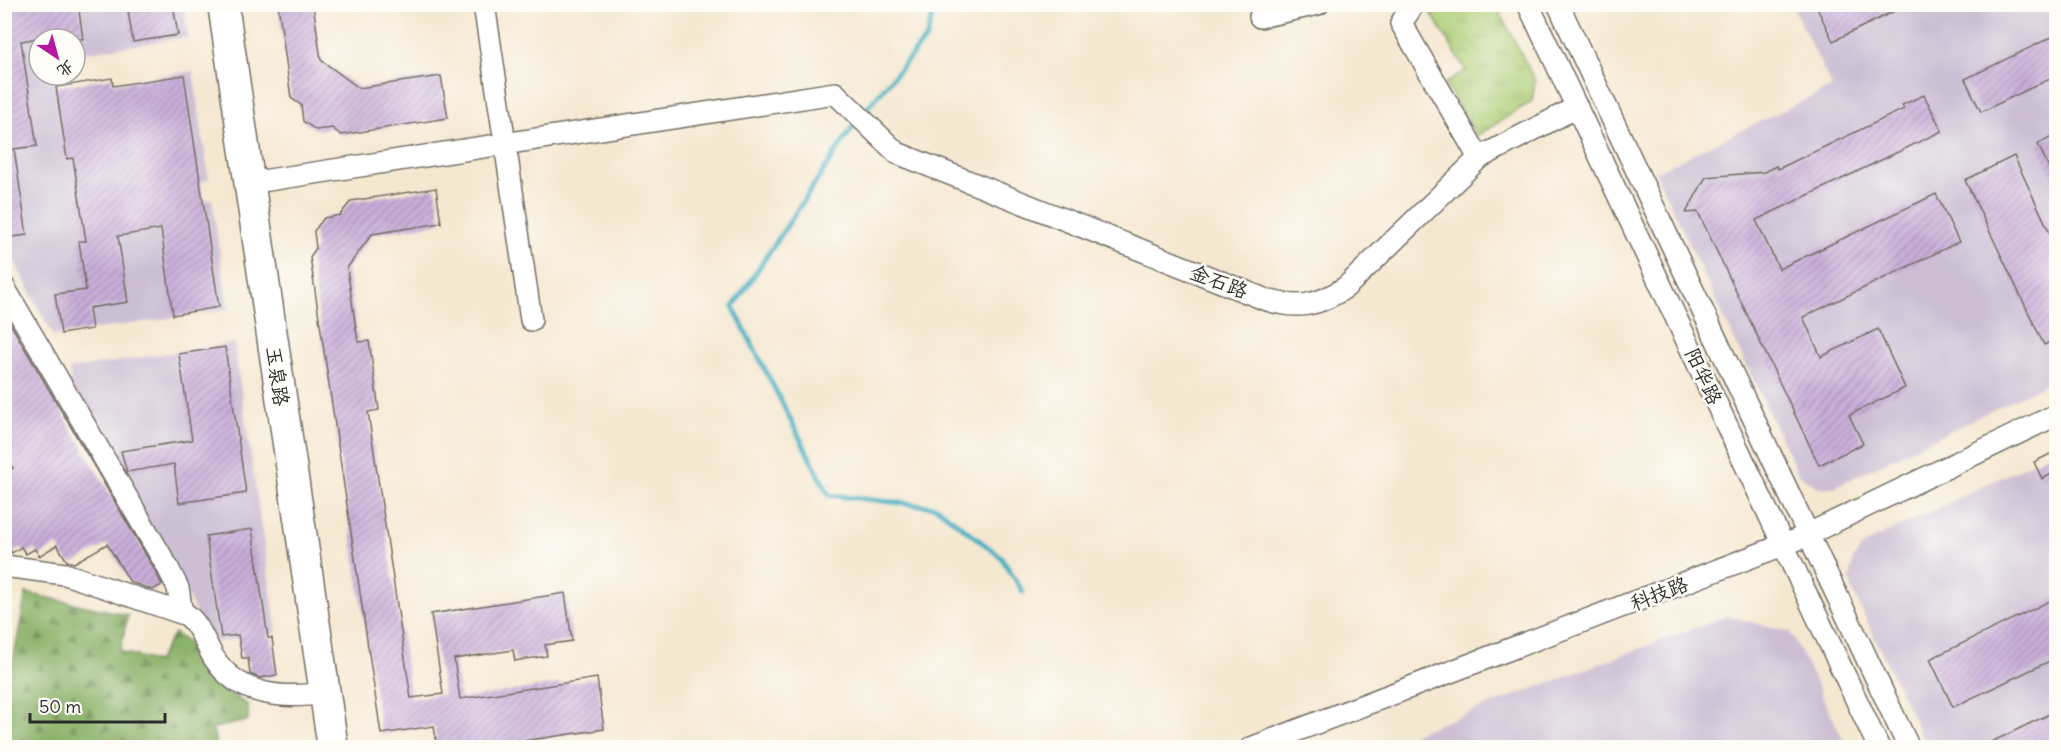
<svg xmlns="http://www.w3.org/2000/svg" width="2061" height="752" viewBox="0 0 2061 752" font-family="Delius,'LXGW WenKai TC',sans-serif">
	<defs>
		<pattern id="grass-tufts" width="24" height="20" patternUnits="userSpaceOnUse" patternTransform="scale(1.5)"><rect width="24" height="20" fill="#accd75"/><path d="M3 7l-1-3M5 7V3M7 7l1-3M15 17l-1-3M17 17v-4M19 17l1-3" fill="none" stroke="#94b065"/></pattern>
		<pattern id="forest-firs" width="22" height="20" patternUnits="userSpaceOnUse" patternTransform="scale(1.5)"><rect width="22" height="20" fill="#89b066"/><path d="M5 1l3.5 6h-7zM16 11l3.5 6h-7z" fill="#708f54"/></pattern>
		<pattern id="building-hatch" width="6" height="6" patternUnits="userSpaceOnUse" patternTransform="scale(1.5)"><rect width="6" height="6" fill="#caafda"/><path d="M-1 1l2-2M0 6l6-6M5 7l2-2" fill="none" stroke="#a48fb1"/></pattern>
	</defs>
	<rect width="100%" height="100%" fill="#fdfcf7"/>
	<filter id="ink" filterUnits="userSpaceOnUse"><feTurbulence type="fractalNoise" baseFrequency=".0167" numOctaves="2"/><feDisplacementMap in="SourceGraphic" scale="12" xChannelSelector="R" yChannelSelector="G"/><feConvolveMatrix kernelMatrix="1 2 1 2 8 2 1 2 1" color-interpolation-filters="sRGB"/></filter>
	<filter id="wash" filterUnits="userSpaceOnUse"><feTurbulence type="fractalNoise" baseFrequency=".008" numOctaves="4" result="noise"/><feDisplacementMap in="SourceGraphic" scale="24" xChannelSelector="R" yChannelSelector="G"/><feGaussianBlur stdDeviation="1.35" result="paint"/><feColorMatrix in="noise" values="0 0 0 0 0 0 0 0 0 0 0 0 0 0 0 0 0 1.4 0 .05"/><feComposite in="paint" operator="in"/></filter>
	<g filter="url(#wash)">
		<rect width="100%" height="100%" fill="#f5e8d1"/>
		<g fill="#ccbfd4">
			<path d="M 5,5 L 183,5 L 188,37 L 75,54 L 75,39 L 39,39 L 39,75 L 54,75 L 56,87 L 112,78 L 113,83 L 193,71 L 209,180 L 159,188 L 162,207 L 212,199 L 228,309 L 53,336 L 5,243 Z"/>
			<path d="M 1792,5 L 2056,5 L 2056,379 L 1834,487 L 1819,488 L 1798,474 L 1655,172 L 1832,87 Z"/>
			<path d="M 234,343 L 277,633 L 211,643 L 183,587 L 70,389 L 70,369 Z"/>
			<path d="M 2056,451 L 2056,711 L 1981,747 L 1927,748 L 1853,592 L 1850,579 L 1853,559 L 1861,548 L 1872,540 Z"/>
			<path d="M 1727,616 L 1791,632 L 1847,747 L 1378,747 Z"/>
		</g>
		<path fill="url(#grass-tufts)" stroke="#6c7c50" stroke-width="1.5" d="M 1432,5 L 1496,5 L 1535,81 L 1532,101 L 1477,136 L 1445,84 L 1466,70 L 1429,10 Z"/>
		<path fill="url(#forest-firs)" stroke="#5a6e48" stroke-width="1.5" d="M 26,593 L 128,615 L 120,651 L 157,662 L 174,633 L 187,642 L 222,689 L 248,705 L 248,721 L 213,728 L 216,747 L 5,747 L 5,684 L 9,683 Z"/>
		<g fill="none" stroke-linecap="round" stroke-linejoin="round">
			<g stroke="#44b0c2" stroke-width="5">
				<path d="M 862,114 L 927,37 L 935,4"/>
				<path d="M 856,122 L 733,307 L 829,495 L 936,507 L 1001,557 L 1023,592"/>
			</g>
		</g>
		<g id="blocks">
			<g fill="url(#building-hatch)">
				<path d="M 4,4 L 78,4 L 83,39 L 50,39 L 50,36 L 21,41 L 37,146 L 14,149 L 27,235 L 6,238 Z"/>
				<path d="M 127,4 L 173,4 L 178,35 L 133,42 Z"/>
				<path d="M 278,4 L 313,4 L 321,60 L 359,88 L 441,76 L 448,118 L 341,135 L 332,128 L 316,130 L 303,121 L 301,105 L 291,98 Z"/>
				<path d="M 1815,4 L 1909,4 L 1833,41 Z"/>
				<path d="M 2056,35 L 2056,76 L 1981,112 L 1965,79 Z"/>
				<path d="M 184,75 L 219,307 L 173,315 L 161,229 L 118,236 L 128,302 L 89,308 L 92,329 L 61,334 L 55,294 L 86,290 L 79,241 L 86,241 L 73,158 L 67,159 L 56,87 L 112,78 L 113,86 Z"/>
				<path d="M 1924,95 L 1942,131 L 1756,220 L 1779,269 L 1936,194 L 1959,242 L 1803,317 L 1821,357 L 1878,329 L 1905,388 L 1849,415 L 1863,444 L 1819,465 L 1698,212 L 1686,213 L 1706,177 L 1764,172 L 1776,166 L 1778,169 L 1904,109 L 1902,105 Z"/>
				<path d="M 2056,135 L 2056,183 L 2038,144 Z"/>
				<path d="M 2014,156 L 2056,246 L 2056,339 L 2044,345 L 1965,180 Z"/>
				<path d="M 436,188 L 441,223 L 372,234 L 347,268 L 358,342 L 369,341 L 379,410 L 368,412 L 411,698 L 443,694 L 431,614 L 565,593 L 572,641 L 545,645 L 547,656 L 515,661 L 513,650 L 454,659 L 460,699 L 597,678 L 604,729 L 483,747 L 437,747 L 434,726 L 381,734 L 310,257 L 316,248 L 314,231 L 324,218 L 340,215 L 351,201 Z"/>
				<path d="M 4,313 L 156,572 L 162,585 L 153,590 L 130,582 L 107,544 L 74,563 L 67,561 L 57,545 L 39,556 L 35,549 L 26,554 L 21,547 L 12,553 L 4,540 L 4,473 L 13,468 L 4,454 Z"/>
				<path d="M 225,347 L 246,493 L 179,503 L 174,464 L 127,472 L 121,451 L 192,440 L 179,354 Z"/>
				<path d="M 2056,451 L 2056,472 L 2042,479 L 2034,462 Z"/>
				<path d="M 252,529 L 268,638 L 272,638 L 277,675 L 260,678 L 250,674 L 248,658 L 242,658 L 238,635 L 221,637 L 206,536 Z"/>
				<path d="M 2056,598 L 2056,658 L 1953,707 L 1930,659 Z"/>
				<path d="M 2056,711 L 2056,747 L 1981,747 Z"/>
			</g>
		</g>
	</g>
	<g filter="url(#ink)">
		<use href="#blocks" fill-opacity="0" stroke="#726d65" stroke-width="1.5"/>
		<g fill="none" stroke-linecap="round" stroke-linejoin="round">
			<g stroke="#726d65" stroke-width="24">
				<g id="street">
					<path d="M 484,4 L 503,130"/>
					<path d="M 1414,4 L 1401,23 L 1479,158"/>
					<path d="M 1528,4 L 1879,748"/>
					<path d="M 1558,4 L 1909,748"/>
					<path d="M 1260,17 L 1318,4"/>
					<path d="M 507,157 L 531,320"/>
					<path d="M 249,183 L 835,93 L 897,153 L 1264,299 C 1297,310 1318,306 1346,287 L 1479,158 L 1577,107"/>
					<path d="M 4,287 L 167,566 L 178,588 L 182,613"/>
					<path d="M 4,566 L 65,574 L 187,615 C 200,625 205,644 214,658 C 239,697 284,699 325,693"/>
					<path d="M 1251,748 L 1796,540 L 2056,415"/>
				</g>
			</g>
			<g stroke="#726d65" stroke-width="33">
				<path id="secondary" d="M 223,4 L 333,748"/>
			</g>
			<use href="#street" stroke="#fff" stroke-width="21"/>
			<use href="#secondary" stroke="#fff" stroke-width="30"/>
		</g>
	</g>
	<g text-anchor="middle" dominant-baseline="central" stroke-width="5" stroke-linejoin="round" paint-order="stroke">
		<g font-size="20" fill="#2b2b2b" stroke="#fdfcf7">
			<text transform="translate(1219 281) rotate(21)">金石路</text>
			<text transform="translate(278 376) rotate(82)">玉泉路</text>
			<text transform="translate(1704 376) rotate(65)">阳华路</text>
			<text transform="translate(1659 593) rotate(-21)">科技路</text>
		</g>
	</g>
	<rect width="2061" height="752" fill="none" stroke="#fdfcf7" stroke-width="24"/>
	<g transform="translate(57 57) rotate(144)"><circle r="28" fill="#fdfcf7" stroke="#a9a8a5" stroke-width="1.5"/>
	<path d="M0-4.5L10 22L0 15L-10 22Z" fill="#b5179e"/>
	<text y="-9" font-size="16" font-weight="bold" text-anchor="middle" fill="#2b2b2b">北</text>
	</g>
	<path d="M30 713v9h135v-9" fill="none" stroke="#2b2b2b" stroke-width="3"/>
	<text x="39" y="713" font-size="18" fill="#2b2b2b" stroke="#fdfcf7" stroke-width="4.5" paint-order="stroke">50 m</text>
</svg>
